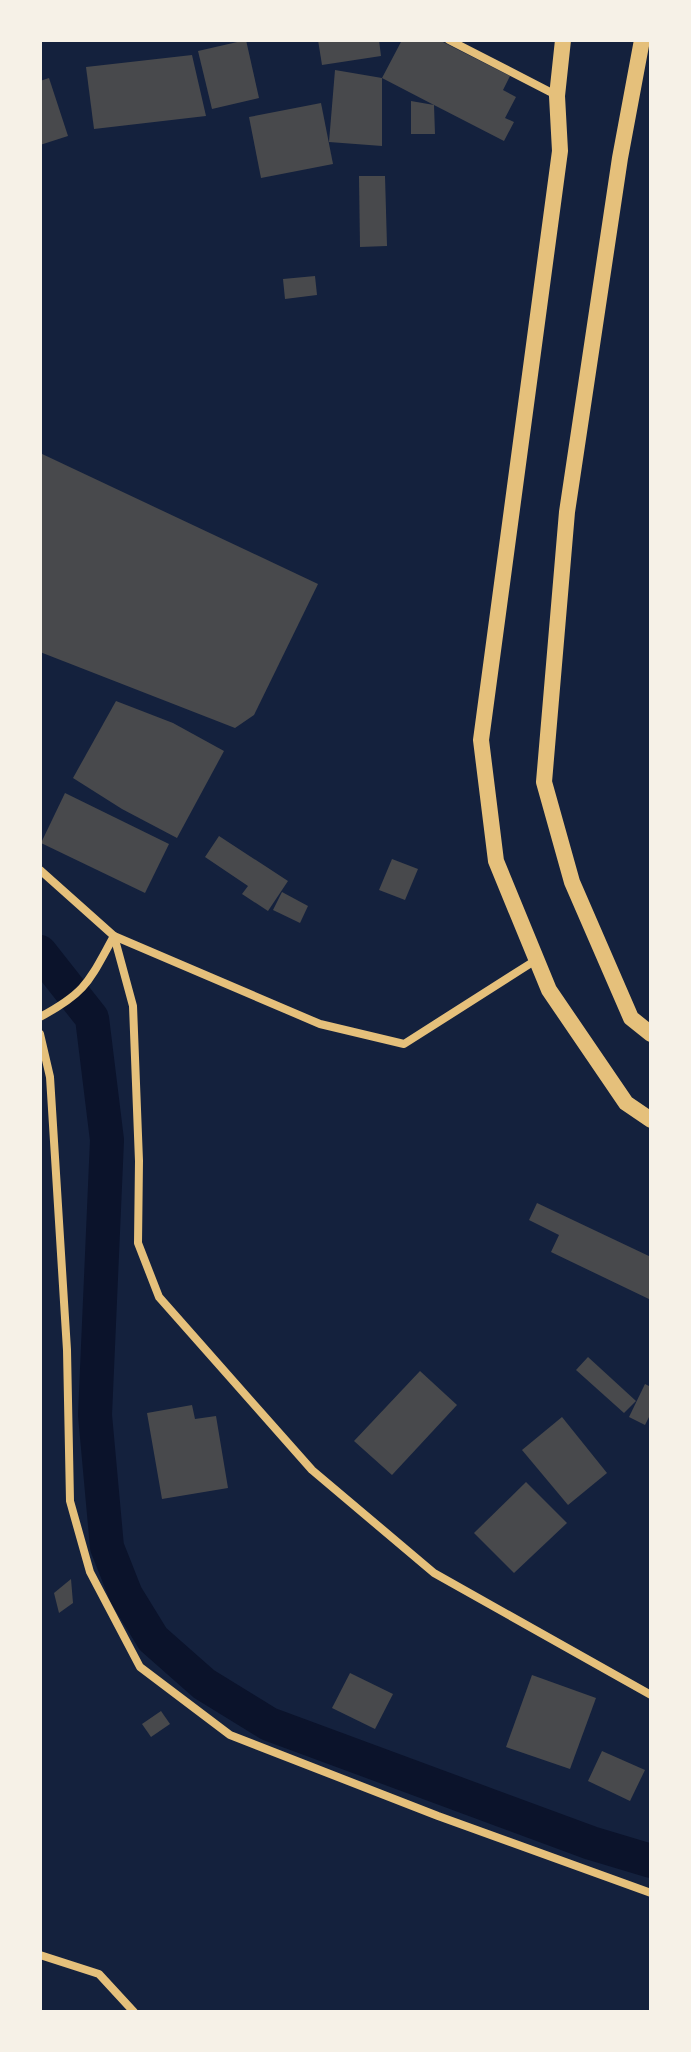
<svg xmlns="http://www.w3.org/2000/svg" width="691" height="2052" viewBox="0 0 691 2052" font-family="Ubuntu,sans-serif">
	<rect width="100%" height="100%" fill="#14213d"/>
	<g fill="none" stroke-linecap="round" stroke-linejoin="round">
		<path stroke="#0b132b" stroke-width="34" d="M 40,952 L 92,1018 L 107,1140 L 95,1415 L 107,1547 L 126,1595 L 153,1639 L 204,1684 L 269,1724 L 591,1843 L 651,1861"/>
	</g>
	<g fill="#48494c">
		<path d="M 246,40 L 259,98 L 212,109 L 198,51 Z"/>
		<path d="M 318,40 L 379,40 L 381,56 L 322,65 Z"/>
		<path d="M 402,40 L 439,40 L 510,76 L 503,90 L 516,97 L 505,118 L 514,122 L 504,141 L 434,105 L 435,134 L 411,134 L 411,101 L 434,105 L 382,78 Z"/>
		<path d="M 192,55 L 206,116 L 94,129 L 86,67 Z"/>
		<path d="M 335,70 L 382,78 L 382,146 L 329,142 Z"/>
		<path d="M 49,78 L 68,136 L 40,145 L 40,81 Z"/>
		<path d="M 321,103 L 333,164 L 261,178 L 249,117 Z"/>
		<path d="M 359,176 L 385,176 L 387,246 L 360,247 Z"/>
		<path d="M 315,276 L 317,295 L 285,299 L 283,279 Z"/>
		<path d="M 40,453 L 318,584 L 254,715 L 235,728 L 40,652 Z"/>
		<path d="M 116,701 L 173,723 L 224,751 L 177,838 L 122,809 L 73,778 Z"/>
		<path d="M 65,793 L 169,844 L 145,893 L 41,843 Z"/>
		<path d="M 219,836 L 288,881 L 268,911 L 242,894 L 248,886 L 205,857 Z"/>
		<path d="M 392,859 L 418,869 L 405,900 L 379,890 Z"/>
		<path d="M 282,892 L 308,906 L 300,923 L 273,910 Z"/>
		<path d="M 537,1203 L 651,1257 L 651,1300 L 551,1252 L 559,1235 L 529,1220 Z"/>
		<path d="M 588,1357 L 636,1401 L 624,1413 L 576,1370 Z"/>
		<path d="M 420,1371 L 457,1405 L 392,1475 L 354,1441 Z"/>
		<path d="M 645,1384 L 651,1387 L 651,1413 L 645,1425 L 629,1417 Z"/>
		<path d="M 192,1405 L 195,1419 L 216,1416 L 228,1488 L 162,1499 L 147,1413 Z"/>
		<path d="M 562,1417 L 607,1473 L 568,1505 L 522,1450 Z"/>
		<path d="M 526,1482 L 567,1523 L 514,1573 L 474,1533 Z"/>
		<path d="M 71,1579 L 73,1603 L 59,1613 L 54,1593 Z"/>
		<path d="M 350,1673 L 393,1694 L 375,1729 L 332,1708 Z"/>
		<path d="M 532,1675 L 596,1698 L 570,1769 L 506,1747 Z"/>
		<path d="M 161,1711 L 170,1724 L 151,1737 L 142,1724 Z"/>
		<path d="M 602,1751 L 645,1770 L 630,1801 L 588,1781 Z"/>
	</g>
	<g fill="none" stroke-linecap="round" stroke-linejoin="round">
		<g stroke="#e5c07b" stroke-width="8">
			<path d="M 449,40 L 556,95"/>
			<path d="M 40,870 L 114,936 L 133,1006 L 139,1161 L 138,1243 L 159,1297 L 312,1470 L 434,1573 L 651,1695"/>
			<path d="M 40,1017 C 87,992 89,981 114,936 L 320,1024 L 404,1044 L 536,960"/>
			<path d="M 40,1034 L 50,1077 L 67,1350 L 70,1501 L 90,1572 L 140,1667 L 230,1735 L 438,1816 L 651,1893"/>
			<path d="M 40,1955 L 99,1974 L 134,2012"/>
		</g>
		<g stroke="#e5c07b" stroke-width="16">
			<path d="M 563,40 L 557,96 L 560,151 L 481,740 L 496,861 L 549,990 L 626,1103 L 651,1120"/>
			<path d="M 642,40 L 620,158 L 567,512 L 544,782 L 572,882 L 631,1018 L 651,1034"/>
		</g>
	</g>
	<rect width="691" height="2052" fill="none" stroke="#f6f1e7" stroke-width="84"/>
</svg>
